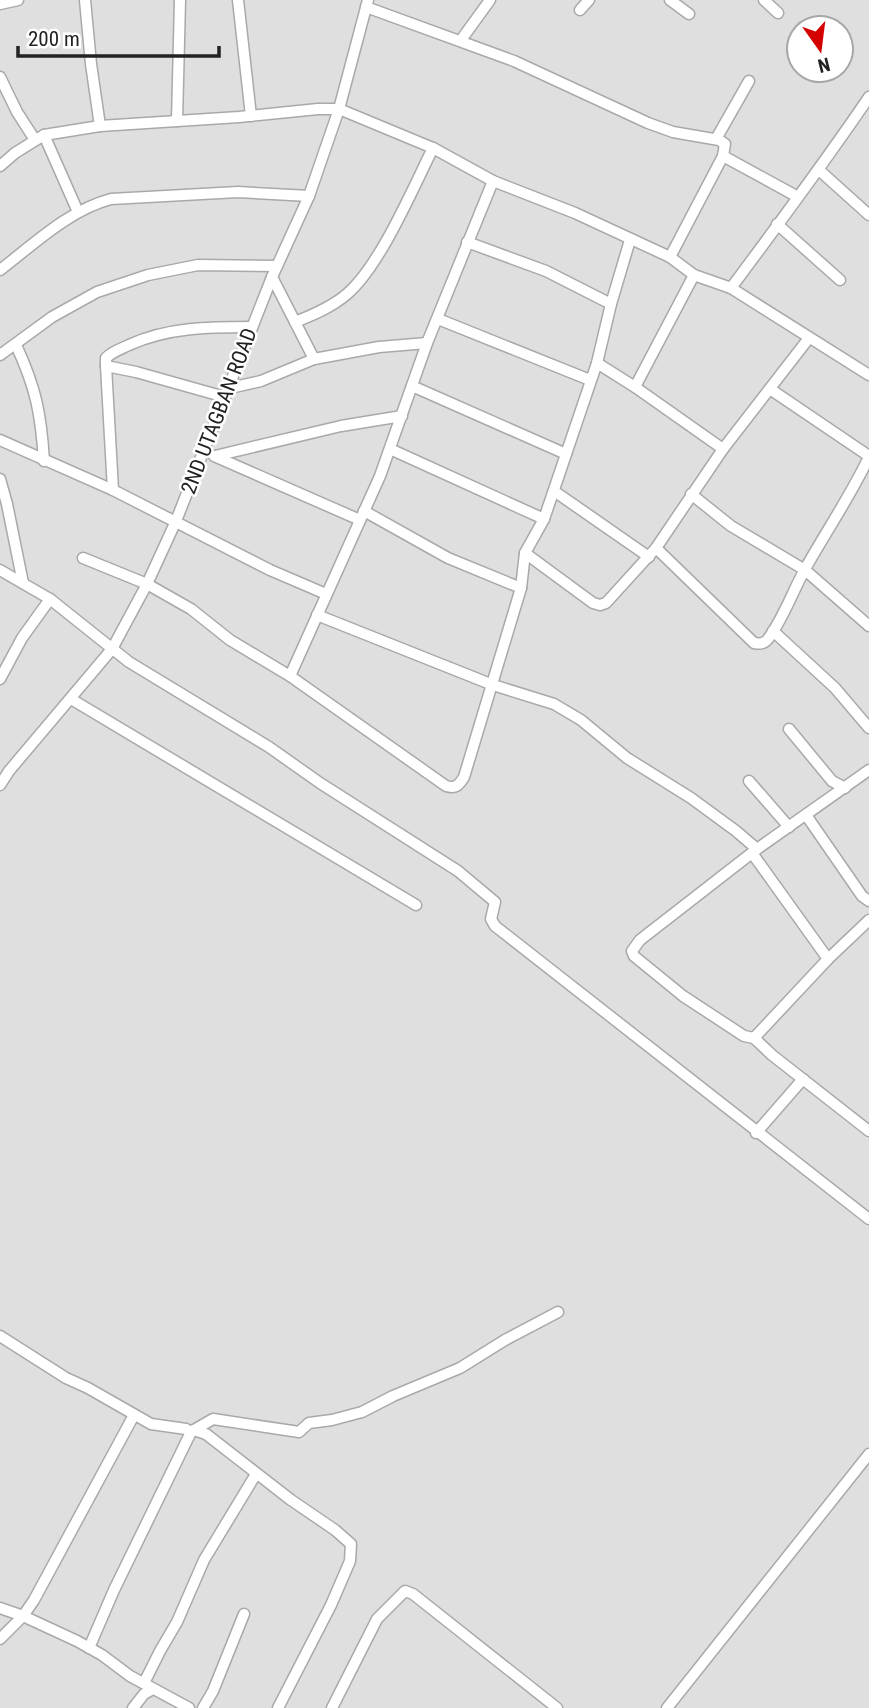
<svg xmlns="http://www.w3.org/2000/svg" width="869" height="1708" viewBox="0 0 869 1708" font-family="'Roboto Condensed',sans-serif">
	<rect width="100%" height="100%" fill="#f2efe9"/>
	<path fill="#e0dfdf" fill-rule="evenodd" d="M 0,0 L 869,0 L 869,1708 L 0,1708 ZM 799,28 L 841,28 L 841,70 L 799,70 Z"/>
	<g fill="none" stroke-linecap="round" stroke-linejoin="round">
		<g stroke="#a9a9a9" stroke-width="13">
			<g id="minor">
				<path d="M 85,0 L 91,64 L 100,126"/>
				<path d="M 238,0 L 251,116"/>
				<path d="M 670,0 L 689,14"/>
				<path d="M 764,0 L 778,13"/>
				<path d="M 0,4 L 18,0"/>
				<path d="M 366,7 L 514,61 L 648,123 L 673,132 L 719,140 L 725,144 L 723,156 L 798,197"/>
				<path d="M 580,10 L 589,0"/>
				<path d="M 461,40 L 490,0"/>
				<path d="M 0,77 L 17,112 L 35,140"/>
				<path d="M 177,121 L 180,0"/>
				<path d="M 44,135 L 78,212"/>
				<path d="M 716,139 L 749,81"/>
				<path d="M 0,166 L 15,153 L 44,135 L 100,126 L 239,117 L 318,109 L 339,109 L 433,148 L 493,181 L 575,213 L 670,257 L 694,275 L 731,288 L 869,375"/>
				<path d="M 819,170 L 869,215"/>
				<path d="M 777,224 L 840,280"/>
				<path d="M 467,242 L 546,271 L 611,304"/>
				<path d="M 670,257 L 723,156"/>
				<path d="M 0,270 C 34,244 69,210 111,199 L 238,192 L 309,196"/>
				<path d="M 731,288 C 778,225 825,162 869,97"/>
				<path d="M 438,319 L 590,380"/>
				<path d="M 295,322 C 313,315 332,307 347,294 C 380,266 413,188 433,148"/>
				<path d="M 16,345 C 36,388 41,414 44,461"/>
				<path d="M 0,355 L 52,317 L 97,292 L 148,275 L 198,265 L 277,266"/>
				<path d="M 314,359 L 379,347 L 427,343"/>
				<path d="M 597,363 L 635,387 L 694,275"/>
				<path d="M 106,366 L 106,358 C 113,351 121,349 129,345 C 168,327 210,327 252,327"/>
				<path d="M 412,386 L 566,454"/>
				<path d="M 635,387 L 723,449"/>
				<path d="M 230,388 L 261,381 L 314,359 L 272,277"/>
				<path d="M 770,389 L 869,456"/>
				<path d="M 0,440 L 113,490 L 270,570 L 326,594"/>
				<path d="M 390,449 L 544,519"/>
				<path d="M 214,456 L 360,520"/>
				<path d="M 215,456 L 341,426 L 402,416"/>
				<path d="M 0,479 L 7,504 L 23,583"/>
				<path d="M 113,490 L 106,366 L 136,372 L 225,397"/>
				<path d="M 554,491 L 649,557"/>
				<path d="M 691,494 L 731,526 L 805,570 L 869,626"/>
				<path d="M 364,511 L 448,558 L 521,588"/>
				<path d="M 656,548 L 754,643 C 760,644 764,644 768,639 C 783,619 792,593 804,571 C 825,533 850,497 869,457"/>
				<path d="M 525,553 L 593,603 L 600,605 L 606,603 L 656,548 L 723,449 L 809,338"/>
				<path d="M 83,558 L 147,584 L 191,609 L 230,640 L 290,676 L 446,786 C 456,789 459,785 464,777 L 521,588 L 525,553 L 544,519 L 597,363 L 611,304 L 630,240"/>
				<path d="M 0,570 L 50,599 L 129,662 L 269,747 L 320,783 L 458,871 L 495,902 L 491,919 L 495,926 L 869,1219"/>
				<path d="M 317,615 L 493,685 L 554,704 L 581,720 L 627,758 L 691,798 L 736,831 L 757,849"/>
				<path d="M 773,631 L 835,688 L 869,728"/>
				<path d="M 290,676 L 380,476 L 427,343 L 493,181"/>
				<path d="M 0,679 L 22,638 L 50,599"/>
				<path d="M 71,699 L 416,905"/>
				<path d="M 789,729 L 832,781 L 845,788"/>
				<path d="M 869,770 L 757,849 L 640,940 L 632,951 L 634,956 L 683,996 L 744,1036 L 754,1038 L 772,1055 L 869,1131"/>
				<path d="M 749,781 L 789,827"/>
				<path d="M 0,785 L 9,771 L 112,649 L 147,584 L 176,521 L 272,277 L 309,196 L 339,109 L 368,0"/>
				<path d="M 806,815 L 862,896 L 869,901"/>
				<path d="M 752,853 L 828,959"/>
				<path d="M 754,1038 L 828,959 L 869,920"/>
				<path d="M 756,1133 L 803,1079"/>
				<path d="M 0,1336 L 66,1378 L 88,1388 L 151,1424 L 186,1429 L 191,1432 L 194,1430 L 206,1434 L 291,1500 L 335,1530 L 351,1544 L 350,1561 L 331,1605 L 278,1708"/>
				<path d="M 194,1430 L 213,1419 L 299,1432 L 309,1423 L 332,1420 L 362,1412 L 393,1396 L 460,1368 L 505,1340 L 558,1312"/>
				<path d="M 0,1608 L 23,1616 L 77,1641 L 102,1655 L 130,1676 L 189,1708"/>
				<path d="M 0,1639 L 23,1616 L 34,1600 L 134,1415"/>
				<path d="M 89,1648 L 114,1590 L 191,1432"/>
				<path d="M 144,1683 L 160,1651 L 177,1622 L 204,1560 L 256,1474"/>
				<path d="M 133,1708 L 144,1694 L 153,1689"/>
				<path d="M 203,1708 L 213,1691 L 244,1614"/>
				<path d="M 332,1708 L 377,1619 L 405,1591 L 413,1594 L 557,1708"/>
				<path d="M 667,1708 L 869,1454"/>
			</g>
		</g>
		<use href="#minor" stroke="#fff" stroke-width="10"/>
	</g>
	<g text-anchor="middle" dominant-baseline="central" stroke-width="5" stroke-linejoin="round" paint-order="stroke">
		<g font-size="21" fill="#222" stroke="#fff">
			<text transform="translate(219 411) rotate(-69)">2ND UTAGBAN ROAD</text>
		</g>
	</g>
	<g transform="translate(820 49) rotate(166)"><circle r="33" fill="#ffffff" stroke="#a7a7a7" stroke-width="2"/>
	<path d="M0-5L12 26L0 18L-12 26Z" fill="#d40000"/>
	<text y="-10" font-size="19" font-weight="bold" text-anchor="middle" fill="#222222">N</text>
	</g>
	<path d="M18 46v10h201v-10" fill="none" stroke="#222222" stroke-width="3.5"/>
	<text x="28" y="46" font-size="21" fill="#222222" stroke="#ffffff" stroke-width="5" paint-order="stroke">200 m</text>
</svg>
